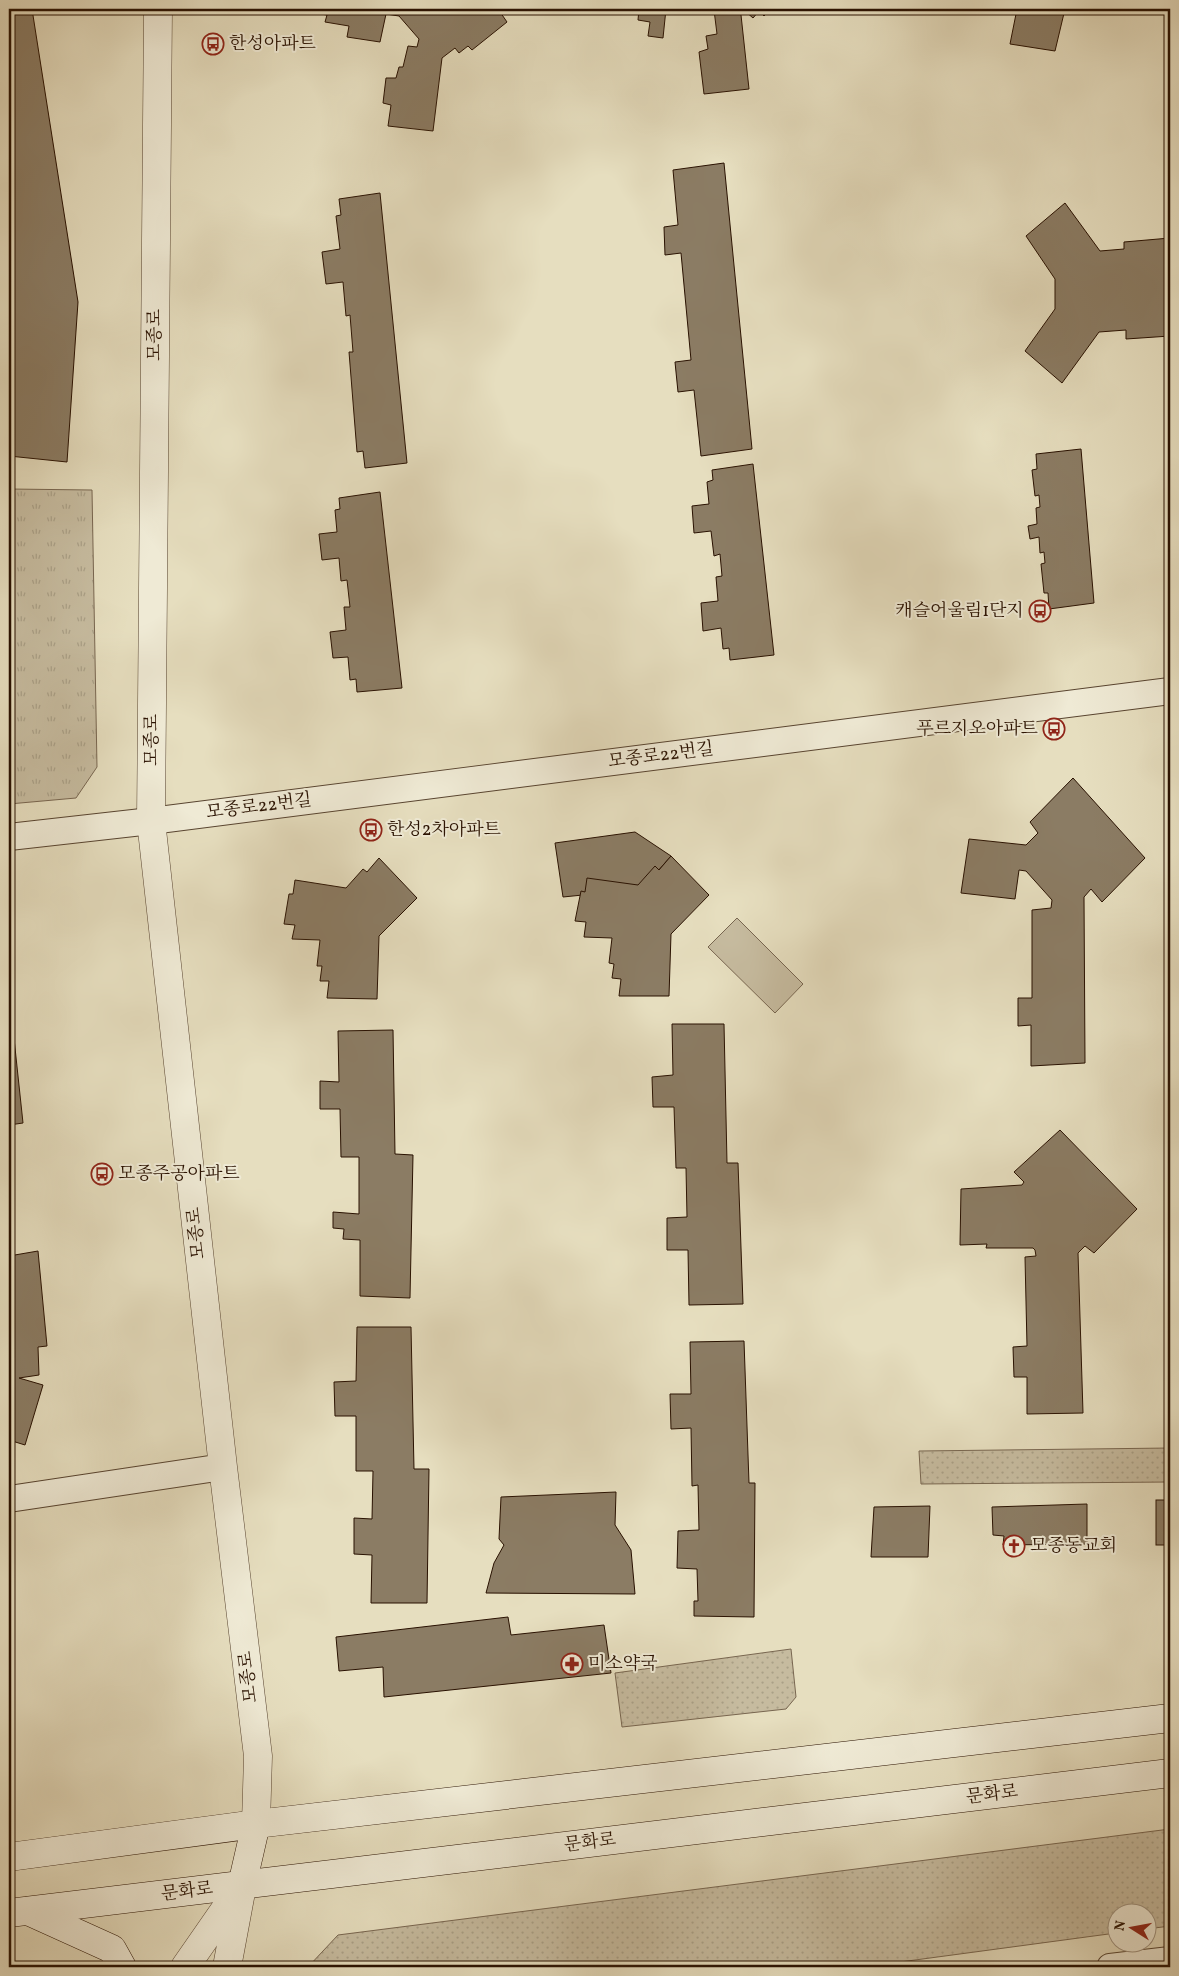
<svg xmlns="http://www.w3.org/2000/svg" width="1179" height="1976" viewBox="0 0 1179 1976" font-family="Vollkorn,'Noto Serif KR',serif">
	<defs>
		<pattern id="grass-dots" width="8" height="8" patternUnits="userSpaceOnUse" patternTransform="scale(1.25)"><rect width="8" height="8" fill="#c6bb9f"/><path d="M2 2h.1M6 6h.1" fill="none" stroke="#aaa087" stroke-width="1.8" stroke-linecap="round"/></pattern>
		<pattern id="park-tufts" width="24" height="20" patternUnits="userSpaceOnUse" patternTransform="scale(1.25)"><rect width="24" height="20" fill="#c6bb9f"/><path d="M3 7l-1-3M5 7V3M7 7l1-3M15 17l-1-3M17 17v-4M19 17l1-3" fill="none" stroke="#aaa087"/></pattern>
	</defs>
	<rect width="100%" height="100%" fill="#e6debf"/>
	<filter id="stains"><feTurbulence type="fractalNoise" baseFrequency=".004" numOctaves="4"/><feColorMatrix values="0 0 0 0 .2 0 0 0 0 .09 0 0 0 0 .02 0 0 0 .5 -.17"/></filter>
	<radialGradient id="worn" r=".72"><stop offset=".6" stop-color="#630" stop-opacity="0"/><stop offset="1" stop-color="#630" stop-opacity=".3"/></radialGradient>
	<g fill="url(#grass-dots)" stroke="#786650">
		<path d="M 1170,1448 L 1170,1482 L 921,1484 L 919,1451 Z"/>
		<path d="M 791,1649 L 796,1697 L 786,1709 L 622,1727 L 615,1673 Z"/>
		<path d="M 1170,1829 L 1170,1926 L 1147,1929 L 1146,1914 L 1116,1914 L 1116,1933 L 863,1967 L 308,1967 L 338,1935 Z"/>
	</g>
	<path fill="url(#park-tufts)" stroke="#786650" d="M 9,489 L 92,490 L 97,767 L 76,798 L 9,804 Z"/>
	<path fill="#c6bb9f" stroke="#786650" d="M 737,918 L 803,984 L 775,1013 L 708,947 Z"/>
	<g fill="#8b7c64" stroke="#291101">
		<path d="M 9,9 L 32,9 L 78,302 L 67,462 L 9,456 L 9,378 L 13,309 L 9,279 Z"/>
		<path d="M 288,9 L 498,9 L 507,22 L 472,50 L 468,46 L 459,53 L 455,48 L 442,58 L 433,131 L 388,126 L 391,105 L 383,103 L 386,78 L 396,78 L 399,67 L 403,67 L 408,46 L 417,47 L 419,39 L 399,16 L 386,14 L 380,42 L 347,37 L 349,26 L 325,22 L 327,15 Z"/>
		<path d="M 639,9 L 666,9 L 663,38 L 648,36 L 650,22 L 638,20 Z"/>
		<path d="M 707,9 L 771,9 L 764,16 L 759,11 L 753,18 L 745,11 L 741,15 L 749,89 L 704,94 L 699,52 L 708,49 L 706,36 L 717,34 L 714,10 Z"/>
		<path d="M 1017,9 L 1065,9 L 1055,51 L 1010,44 Z"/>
		<path d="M 724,163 L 752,449 L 701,456 L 694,390 L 678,392 L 675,362 L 691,360 L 681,253 L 665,255 L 664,227 L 678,225 L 673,170 Z"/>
		<path d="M 380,193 L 407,463 L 365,468 L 363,451 L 357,452 L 349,352 L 353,352 L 350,315 L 346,316 L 343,282 L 326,284 L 322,252 L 340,249 L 336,216 L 341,215 L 339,199 Z"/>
		<path d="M 1065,203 L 1100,251 L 1124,249 L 1124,242 L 1170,238 L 1170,336 L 1126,339 L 1126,330 L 1099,332 L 1062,383 L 1025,351 L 1055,309 L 1055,279 L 1026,236 Z"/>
		<path d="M 1081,449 L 1094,603 L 1049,609 L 1048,593 L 1044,593 L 1041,564 L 1045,563 L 1044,552 L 1040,553 L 1039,537 L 1030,539 L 1028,526 L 1037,524 L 1036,508 L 1040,507 L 1039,495 L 1035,496 L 1032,470 L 1037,469 L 1036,454 Z"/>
		<path d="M 753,464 L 774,655 L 730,660 L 729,648 L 723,649 L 721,628 L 703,631 L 701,603 L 718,601 L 716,577 L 722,576 L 720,554 L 714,556 L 711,531 L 694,533 L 692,506 L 709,504 L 707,482 L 713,480 L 712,470 Z"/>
		<path d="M 380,492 L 402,688 L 357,692 L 356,679 L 350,680 L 348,657 L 333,658 L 330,632 L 346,630 L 344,607 L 350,607 L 347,580 L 341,581 L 339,558 L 322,560 L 319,534 L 337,532 L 335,510 L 340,509 L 339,498 Z"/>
		<path d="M 1073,778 L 1145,858 L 1102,902 L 1091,889 L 1084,897 L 1085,1063 L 1031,1066 L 1031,1025 L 1018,1026 L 1018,998 L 1032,998 L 1032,910 L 1051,908 L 1052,900 L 1026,871 L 1019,870 L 1015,899 L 961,893 L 969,839 L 1026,845 L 1038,833 L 1030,822 Z"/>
		<path d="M 635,832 L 671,856 L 642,889 L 563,897 L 555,843 Z"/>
		<path d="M 671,856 L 709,895 L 671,934 L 669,996 L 619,996 L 621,979 L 612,978 L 614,964 L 609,963 L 612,938 L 584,937 L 586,922 L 575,921 L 581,891 L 585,892 L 587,878 L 638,885 L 655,866 L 659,870 Z"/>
		<path d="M 379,858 L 417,898 L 379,936 L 377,999 L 327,998 L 329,981 L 320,981 L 322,966 L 317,966 L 320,940 L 292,939 L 295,925 L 284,924 L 289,894 L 293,894 L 295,880 L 346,888 L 363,869 L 367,872 Z"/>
		<path d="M 672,1024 L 724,1024 L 727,1163 L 738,1163 L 743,1304 L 689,1305 L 688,1250 L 667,1250 L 667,1218 L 687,1217 L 686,1168 L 676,1168 L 674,1107 L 653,1107 L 652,1077 L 673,1075 Z"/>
		<path d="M 13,1029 L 23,1123 L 9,1125 L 9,1030 Z"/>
		<path d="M 393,1030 L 395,1154 L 413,1155 L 410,1298 L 360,1296 L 360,1240 L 343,1239 L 344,1229 L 333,1228 L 333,1212 L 359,1214 L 359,1157 L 341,1157 L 340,1109 L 320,1109 L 320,1081 L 339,1082 L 338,1031 Z"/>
		<path d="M 1060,1130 L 1137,1209 L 1094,1253 L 1085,1246 L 1078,1253 L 1083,1413 L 1027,1414 L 1027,1377 L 1014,1377 L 1013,1347 L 1027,1346 L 1025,1257 L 1036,1256 L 1035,1250 L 1033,1248 L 986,1248 L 987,1244 L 960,1245 L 961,1189 L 1022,1185 L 1024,1182 L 1014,1172 Z"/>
		<path d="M 38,1251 L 47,1346 L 38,1347 L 39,1375 L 19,1378 L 43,1385 L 25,1445 L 9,1440 L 9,1256 Z"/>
		<path d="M 357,1327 L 411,1327 L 414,1469 L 429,1469 L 427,1603 L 371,1603 L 372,1555 L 354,1554 L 354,1518 L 372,1519 L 373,1471 L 356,1471 L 356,1416 L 335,1416 L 334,1382 L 356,1381 Z"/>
		<path d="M 744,1341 L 749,1483 L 755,1483 L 754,1617 L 694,1616 L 694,1601 L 698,1601 L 697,1569 L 677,1568 L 678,1531 L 699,1530 L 698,1485 L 692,1486 L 691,1428 L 671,1429 L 670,1394 L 691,1394 L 690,1342 Z"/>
		<path d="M 616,1492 L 615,1525 L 631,1550 L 635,1594 L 486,1593 L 494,1563 L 504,1545 L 499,1539 L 501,1497 Z"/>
		<rect x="1156" y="1500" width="14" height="45"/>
		<path d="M 1087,1504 L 1087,1544 L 1003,1545 L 1004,1536 L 993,1535 L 992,1507 Z"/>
		<path d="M 930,1506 L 928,1557 L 871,1557 L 874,1507 Z"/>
		<path d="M 508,1617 L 511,1635 L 604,1625 L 611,1673 L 384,1697 L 383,1667 L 339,1671 L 336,1637 Z"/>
	</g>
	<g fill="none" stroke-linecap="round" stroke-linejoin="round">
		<g stroke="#584430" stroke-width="28">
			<g id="minor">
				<path d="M 9,837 L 151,821 L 1170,691"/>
				<path d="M 9,1499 L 223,1467"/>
				<path d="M 1110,1967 L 1170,1960"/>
			</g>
		</g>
		<g stroke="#584430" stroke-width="29">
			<g id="tertiary">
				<path d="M 158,9 L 151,821 L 223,1467 L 258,1756 L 256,1824"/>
				<path d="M 185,1967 L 242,1885"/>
				<path d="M 227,1967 L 241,1892"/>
			</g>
		</g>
		<g stroke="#291101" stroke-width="29">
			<g id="secondary">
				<path d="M 9,1857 L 256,1824 L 1170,1718"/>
				<path d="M 242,1885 L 256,1824"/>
				<path d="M 28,1911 L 112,1949 L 122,1967"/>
				<path d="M 9,1913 L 1170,1773"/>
			</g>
		</g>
		<use href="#minor" stroke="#efead5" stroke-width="26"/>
		<use href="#tertiary" stroke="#efead5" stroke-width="28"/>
		<use href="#secondary" stroke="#efead5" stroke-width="28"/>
	</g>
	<defs>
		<g id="bus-ring" transform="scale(1.125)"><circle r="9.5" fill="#efead5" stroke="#8f2418" stroke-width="1.5"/><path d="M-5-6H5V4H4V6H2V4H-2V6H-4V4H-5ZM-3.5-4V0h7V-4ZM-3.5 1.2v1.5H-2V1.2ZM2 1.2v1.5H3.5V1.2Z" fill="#8f2418"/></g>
		<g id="church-ring" transform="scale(1.125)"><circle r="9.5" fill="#efead5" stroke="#8f2418" stroke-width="1.5"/><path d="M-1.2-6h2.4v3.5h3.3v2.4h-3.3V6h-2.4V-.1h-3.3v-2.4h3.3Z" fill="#8f2418"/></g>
		<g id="pharmacy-ring" transform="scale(1.125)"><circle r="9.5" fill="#efead5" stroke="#8f2418" stroke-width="1.5"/><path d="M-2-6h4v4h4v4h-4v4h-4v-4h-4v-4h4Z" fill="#8f2418"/></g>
	</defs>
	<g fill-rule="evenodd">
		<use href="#bus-ring" x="213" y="44"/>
		<use href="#bus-ring" x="1040" y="611"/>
		<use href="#bus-ring" x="1054" y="729"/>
		<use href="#bus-ring" x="371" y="830"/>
		<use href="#bus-ring" x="102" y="1174"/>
		<use href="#church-ring" x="1014" y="1546"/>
		<use href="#pharmacy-ring" x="572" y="1664"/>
	</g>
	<g text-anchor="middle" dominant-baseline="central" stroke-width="4" stroke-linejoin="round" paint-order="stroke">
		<g font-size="18" fill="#291101" stroke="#efead5" text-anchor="start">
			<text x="229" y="44">한성아파트</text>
			<text x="1024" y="611" text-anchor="end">캐슬어울림1단지</text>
			<text x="1038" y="729" text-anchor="end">푸르지오아파트</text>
			<text x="387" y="830">한성2차아파트</text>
			<text x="118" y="1174">모종주공아파트</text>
			<text x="1030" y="1546">모종동교회</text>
			<text x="588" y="1664">미소약국</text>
		</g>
		<g font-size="18" fill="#291101" stroke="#efead5">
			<text transform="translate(155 335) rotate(-90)">모종로</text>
			<text transform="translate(152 740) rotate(-90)">모종로</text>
			<text transform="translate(661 756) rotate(-7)">모종로22번길</text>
			<text transform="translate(259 807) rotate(-7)">모종로22번길</text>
			<text transform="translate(197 1233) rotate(-96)">모종로</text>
			<text transform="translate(249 1677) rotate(-97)">모종로</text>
			<text transform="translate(992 1795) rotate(-7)">문화로</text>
			<text transform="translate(590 1843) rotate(-7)">문화로</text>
			<text transform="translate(187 1892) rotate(-7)">문화로</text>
		</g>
	</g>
	<rect width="1179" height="1976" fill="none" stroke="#e6debf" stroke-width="30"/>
	<rect x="10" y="10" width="1159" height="1956" fill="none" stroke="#291101" stroke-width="2.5"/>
	<rect x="15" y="15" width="1149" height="1946" fill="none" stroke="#291101"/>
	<g transform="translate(1132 1928) rotate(281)"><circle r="24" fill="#efead5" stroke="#a09380"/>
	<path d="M0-4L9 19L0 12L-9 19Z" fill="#8f2418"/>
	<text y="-8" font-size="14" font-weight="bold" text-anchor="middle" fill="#291101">N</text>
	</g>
	<rect width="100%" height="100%" filter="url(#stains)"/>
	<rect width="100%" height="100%" fill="url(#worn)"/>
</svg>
